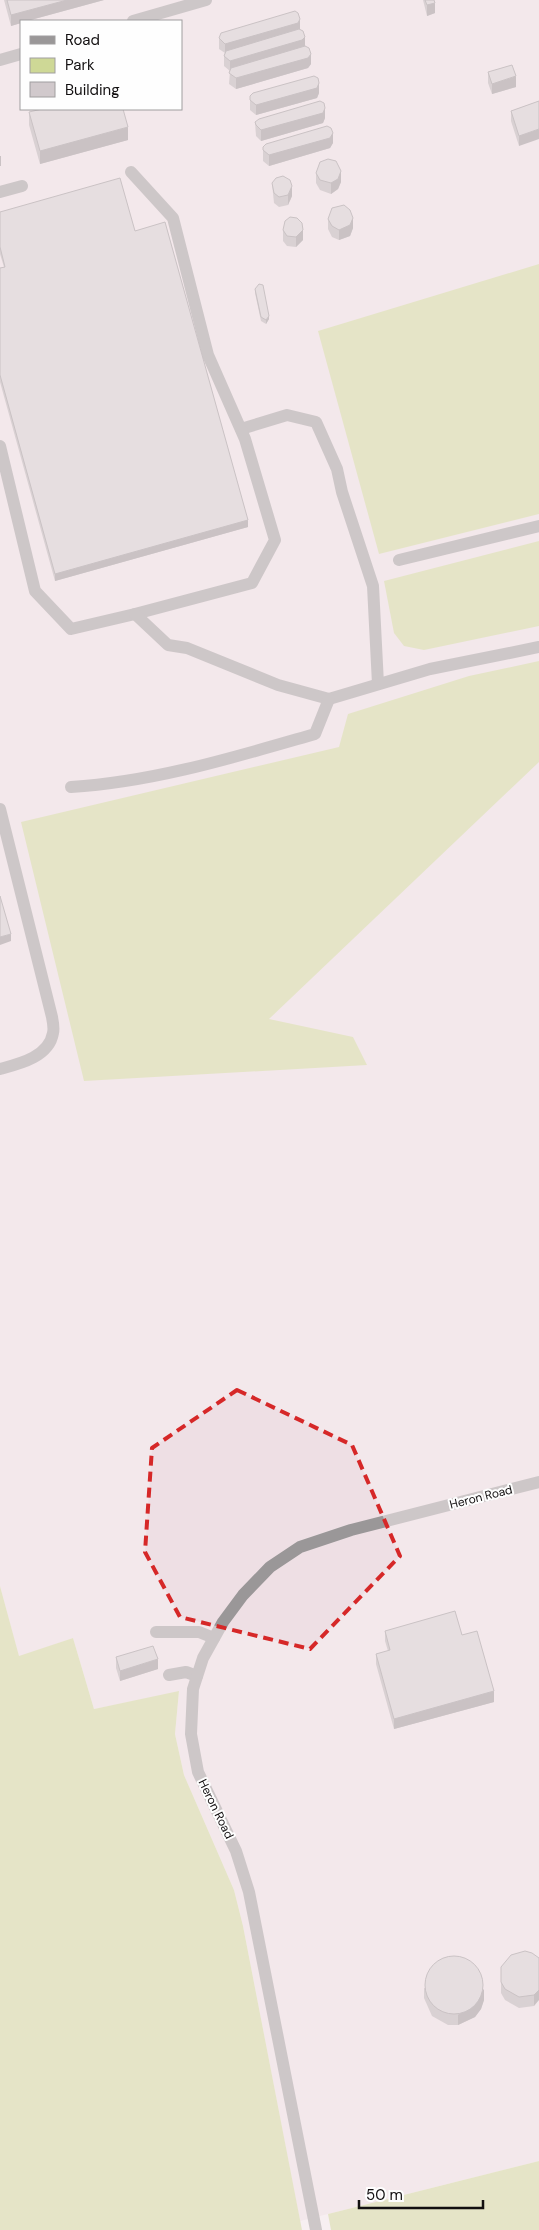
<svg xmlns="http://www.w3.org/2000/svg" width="539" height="2230" viewBox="0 0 539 2230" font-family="'DM Sans',sans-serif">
	<rect width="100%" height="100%" fill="#f7eff1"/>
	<path fill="#eedfe4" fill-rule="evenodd" d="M 0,0 L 539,0 L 539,2161 L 300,2221 L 243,1926 L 234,1890 L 184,1775 L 175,1734 L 179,1692 L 94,1709 L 73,1638 L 19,1657 L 0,1586 ZM 21,21 L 181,21 L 181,109 L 21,109 Z"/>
	<g fill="#ced896">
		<path d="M 539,264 L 539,514 L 379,554 L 318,331 Z"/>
		<path d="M 539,541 L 539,626 L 424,650 L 404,646 L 394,633 L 384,581 Z"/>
		<path d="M 539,661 L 539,762 L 269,1019 L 353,1037 L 367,1065 L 84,1081 L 21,822 L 339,747 L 348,714 L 469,676 Z"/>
		<path d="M 0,1586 L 19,1656 L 73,1638 L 94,1709 L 179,1691 L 175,1734 L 184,1775 L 234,1890 L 243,1926 L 302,2230 L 0,2230 Z"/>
		<path d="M 539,2161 L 539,2230 L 331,2230 L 328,2214 Z"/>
	</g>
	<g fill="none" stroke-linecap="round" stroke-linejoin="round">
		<g stroke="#9a9798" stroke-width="12">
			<path d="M 133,21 L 206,0"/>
			<path d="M 0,60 L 21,54"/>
			<path d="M 0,192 L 22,186"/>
			<path d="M 241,429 L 287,415 L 316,422 L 337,469 L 342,492 L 373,586 L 378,684"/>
			<path d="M 0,446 L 35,591 L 71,629 L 135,614 L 252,583 L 275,540 L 245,439 L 208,355 L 173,218 L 131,172"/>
			<path d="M 399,560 L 539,526"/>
			<path d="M 135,614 L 168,645 L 187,648 L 278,685 L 329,699 L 430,669 L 539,647"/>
			<path d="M 71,787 C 154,782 235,757 315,734 L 329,699"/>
			<path d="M 0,809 L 52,1017 C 53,1022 54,1029 53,1033 C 49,1057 19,1064 0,1069"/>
			<path d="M 156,1632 L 199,1632 L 214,1638"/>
			<path d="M 169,1675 L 186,1672 L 197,1676"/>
			<path d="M 316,2230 L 249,1892 L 236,1851 L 198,1772 L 191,1734 L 193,1689 L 203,1658 L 223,1622 L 243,1595 L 270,1567 L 300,1547 L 351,1530 L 539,1482"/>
		</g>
	</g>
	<g fill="#b4adaf">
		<path d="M 4,0 L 104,0 L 27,21 L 21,21 L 21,23 L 11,26 Z"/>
		<path d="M 423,0 L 434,0 L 435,13 L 427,16 Z"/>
		<path d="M 300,29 L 311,64 L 308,68 L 236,89 L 229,84 L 230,71 L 224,66 L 224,56 L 225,53 L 219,49 L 219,38 Z"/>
		<path d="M 488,72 L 516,87 L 492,94 L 488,83 Z"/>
		<path d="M 319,93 L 317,98 L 256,115 L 250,110 L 250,96 Z"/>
		<path d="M 539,101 L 519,146 L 511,121 L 511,111 Z"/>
		<path d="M 29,112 L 128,140 L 40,164 L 29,125 Z"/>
		<path d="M 325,118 L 323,123 L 261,141 L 256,136 L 255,122 Z"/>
		<path d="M 333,143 L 330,148 L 269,166 L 263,161 L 263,147 Z"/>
		<path d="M 316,173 L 341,182 L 338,189 L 331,194 L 320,190 L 316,183 Z"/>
		<path d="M 272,183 L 292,196 L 288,205 L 279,207 L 274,203 Z"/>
		<path d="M 0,212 L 135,231 L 248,527 L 55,581 L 0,382 L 0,268 L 4,267 L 0,254 Z"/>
		<path d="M 328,219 L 353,228 L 350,236 L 339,240 L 332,237 L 328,229 Z"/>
		<path d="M 283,230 L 303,240 L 296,247 L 287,246 L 283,241 Z"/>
		<path d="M 255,289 L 269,319 L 266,324 L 261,321 L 255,293 Z"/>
		<path d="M 385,1631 L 462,1635 L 494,1702 L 394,1729 L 376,1664 L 376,1654 L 388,1651 L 385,1641 Z"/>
		<path d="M 116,1657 L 158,1669 L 120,1681 L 116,1668 Z"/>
		<path d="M 539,1958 L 534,2006 L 519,2008 L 505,2000 L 501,1993 L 501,1967 Z"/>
		<path d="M 424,1988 L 484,2000 L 481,2009 L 475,2017 L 458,2025 L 448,2025 L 432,2016 L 424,1998 Z"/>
	</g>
	<g fill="#928d8f">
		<path d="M 67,0 L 104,0 L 27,21 L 21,21 L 21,23 L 11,26 L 11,15 Z"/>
		<path d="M 435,3 L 435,13 L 427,16 L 427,5 Z"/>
		<path d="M 300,19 L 300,29 L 225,54 L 225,44 Z"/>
		<path d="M 305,37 L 305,47 L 230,72 L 230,61 Z"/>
		<path d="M 311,54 L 311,64 L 308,68 L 236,89 L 236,78 Z"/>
		<path d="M 516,76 L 516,87 L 492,94 L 492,84 Z"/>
		<path d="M 319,83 L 319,93 L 317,98 L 256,115 L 256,105 Z"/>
		<path d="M 325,108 L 325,118 L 323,123 L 261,141 L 261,130 Z"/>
		<path d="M 128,127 L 128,140 L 40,164 L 40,151 Z"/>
		<path d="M 539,129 L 539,139 L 519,146 L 519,136 Z"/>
		<path d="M 333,133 L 333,143 L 330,148 L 269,166 L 269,155 Z"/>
		<rect x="0" y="156" width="1" height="10"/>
		<path d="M 341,171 L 341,182 L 338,189 L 331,194 L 331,183 Z"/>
		<path d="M 292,186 L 292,196 L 288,205 L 288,195 Z"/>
		<path d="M 353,218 L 353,228 L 350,236 L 339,240 L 339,230 Z"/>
		<path d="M 303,230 L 303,240 L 296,247 L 296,237 Z"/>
		<path d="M 269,316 L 269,319 L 266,324 L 266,320 Z"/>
		<path d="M 248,520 L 248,527 L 55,581 L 55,574 Z"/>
		<path d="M 11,934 L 11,941 L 0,945 L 0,937 Z"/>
		<path d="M 158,1659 L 158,1669 L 120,1681 L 120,1671 Z"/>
		<path d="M 494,1691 L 494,1702 L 394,1729 L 394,1719 Z"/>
		<path d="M 484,1989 L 484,2000 L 481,2009 L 475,2017 L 458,2025 L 458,2015 Z"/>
		<path d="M 539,1990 L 539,2000 L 534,2006 L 534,1995 Z"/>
	</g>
	<g fill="#d1c9cc" stroke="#928d8f">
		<path d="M 7,0 L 67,0 L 11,15 Z"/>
		<path d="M 425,0 L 434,0 L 435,3 L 427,5 Z"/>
		<path d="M 295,11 L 298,13 L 300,19 L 298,23 L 225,44 L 219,38 L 221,33 Z"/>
		<path d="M 299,29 L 303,31 L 305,37 L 302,40 L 230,61 L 224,56 L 226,51 Z"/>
		<path d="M 305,46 L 309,48 L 311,54 L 308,58 L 236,78 L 229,73 L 231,68 Z"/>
		<path d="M 512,65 L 516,76 L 492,84 L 488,72 Z"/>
		<path d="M 314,76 L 318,78 L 319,83 L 317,88 L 256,105 L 250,100 L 250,96 L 253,93 Z"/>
		<path d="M 320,101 L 324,103 L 325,108 L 323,113 L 261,130 L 256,125 L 255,122 L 259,119 Z"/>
		<path d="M 539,101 L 539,129 L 519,136 L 511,111 Z"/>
		<path d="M 42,109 L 123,109 L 128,127 L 40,151 L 29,112 Z"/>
		<path d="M 327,126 L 331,128 L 333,133 L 330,138 L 269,155 L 263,150 L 263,147 L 266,144 Z"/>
		<path d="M 328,159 L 336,161 L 341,171 L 338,179 L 331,183 L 320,180 L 316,173 L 320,162 Z"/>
		<path d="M 283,176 L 290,180 L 292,186 L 288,195 L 279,197 L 274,193 L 272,183 L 276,178 Z"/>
		<path d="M 120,178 L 135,231 L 165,222 L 248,520 L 55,574 L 0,375 L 0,268 L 5,267 L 0,247 L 0,212 Z"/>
		<path d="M 344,205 L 350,210 L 353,218 L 350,225 L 339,230 L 332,226 L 328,219 L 332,208 Z"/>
		<path d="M 290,217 L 297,218 L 302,223 L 303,230 L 296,237 L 287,236 L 283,230 L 285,221 Z"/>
		<path d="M 259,284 L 263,285 L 269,316 L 266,320 L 261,317 L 255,289 Z"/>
		<path d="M 0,896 L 11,934 L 0,937 Z"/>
		<path d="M 455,1611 L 462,1635 L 477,1631 L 494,1691 L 394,1719 L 376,1654 L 390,1650 L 385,1631 Z"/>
		<path d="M 153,1646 L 158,1659 L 120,1671 L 116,1657 Z"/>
		<path d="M 525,1951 L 532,1953 L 539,1958 L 539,1990 L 534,1995 L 519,1997 L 505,1989 L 501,1982 L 501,1967 L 511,1955 Z"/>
		<circle cx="454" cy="1985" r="29"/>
	</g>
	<path d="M0 0H539V2230H0ZM 237,1390 L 352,1445 L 400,1556 L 310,1649 L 180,1617 L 145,1552 L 152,1448 Z" fill="#f7eff1" fill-opacity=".55" fill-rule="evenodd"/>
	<path fill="none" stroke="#d62828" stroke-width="4" stroke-dasharray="10 6" stroke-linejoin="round" d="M 237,1390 L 352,1445 L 400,1556 L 310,1649 L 180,1617 L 145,1552 L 152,1448 Z"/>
	<g text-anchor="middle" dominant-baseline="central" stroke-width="4" stroke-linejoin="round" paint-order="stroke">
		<g font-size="12" fill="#120f10" stroke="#fefefe">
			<text transform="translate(481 1497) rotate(-14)">Heron Road</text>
			<text transform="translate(216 1809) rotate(64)">Heron Road</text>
		</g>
	</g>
	<rect x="20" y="20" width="162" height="90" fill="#fefefe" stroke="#a09e9f"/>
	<rect x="30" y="36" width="25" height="8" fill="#9a9798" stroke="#a09e9f"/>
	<text x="65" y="45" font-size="15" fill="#120f10">Road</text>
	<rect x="30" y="58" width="25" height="15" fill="#ced896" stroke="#a09e9f"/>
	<text x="65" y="70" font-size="15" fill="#120f10">Park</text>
	<rect x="30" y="82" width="25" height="15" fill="#d1c9cc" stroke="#a09e9f"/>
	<text x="65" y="95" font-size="15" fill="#120f10">Building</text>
	<path d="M359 2200v8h124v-8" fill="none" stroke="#120f10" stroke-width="2.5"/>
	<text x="366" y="2200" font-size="15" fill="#120f10" stroke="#fefefe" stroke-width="4" paint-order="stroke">50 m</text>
</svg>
